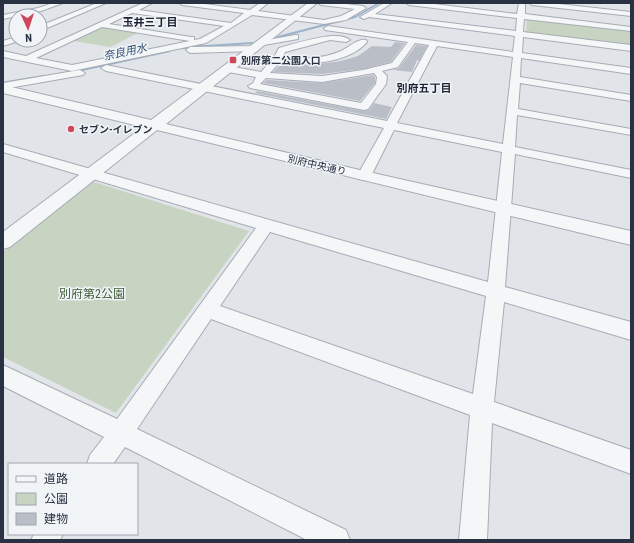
<svg xmlns="http://www.w3.org/2000/svg" width="634" height="543" viewBox="0 0 634 543" font-family="'Roboto Condensed','Noto Sans JP',sans-serif">
	<rect width="100%" height="100%" fill="#e1e5ea"/>
	<g fill="#c7d4c2">
		<path d="M 527,18 L 631,30 L 631,46 L 526,33 Z"/>
		<path d="M 103,27 L 138,33 L 110,47 L 74,41 Z"/>
		<path d="M 91,181 L 249,231 L 116,413 L 3,357 L 3,252 Z"/>
	</g>
	<g fill="none" stroke-linecap="round" stroke-linejoin="round">
		<g stroke="#9cb2ca" stroke-width="2">
			<path d="M 278,37 L 355,17 L 379,3"/>
			<path d="M 190,47 L 252,43"/>
		</g>
		<g stroke="#9cb2ca" stroke-width="2.5">
			<path d="M 182,48 L 201,46"/>
			<path d="M 76,71 L 169,51"/>
			<path d="M 3,83 L 45,76"/>
		</g>
	</g>
	<g fill="#b9bec7">
		<path d="M 395,42 L 405,43 L 391,62 L 363,69 L 322,74 L 273,72 L 279,66 L 311,65 L 341,61 L 358,56 L 372,46 L 391,47 Z"/>
		<path d="M 416,45 L 427,46 L 419,61 L 417,60 L 412,72 L 393,70 L 399,68 Z"/>
		<path d="M 373,75 L 375,77 L 375,83 L 360,101 L 263,83 L 267,80 L 322,83 Z"/>
		<path d="M 257,91 L 364,111 L 369,110 L 374,103 L 392,107 L 386,119 L 255,93 Z"/>
	</g>
	<g fill="none" stroke-linecap="round" stroke-linejoin="round">
		<g stroke="#a6acb4" stroke-width="2">
			<g id="minor">
				<path d="M 53,3 L 63,3 L 41,11 L 3,19 L 3,15 L 38,8 Z"/>
				<path d="M 97,3 L 106,3 L 40,31 L 40,26 Z"/>
				<path d="M 143,3 L 152,3 L 139,10 L 231,23 L 244,13 L 182,5 L 179,3 L 197,3 L 250,10 L 260,3 L 268,3 L 258,11 L 324,20 L 341,16 L 355,9 L 321,5 L 318,3 L 338,3 L 363,6 L 366,8 L 346,20 L 324,24 L 252,15 L 206,43 L 72,71 L 3,57 L 3,51 L 26,56 ZM 132,13 L 224,26 L 200,39 L 194,40 L 194,37 L 191,37 L 109,24 ZM 102,27 L 190,41 L 72,65 L 36,58 Z"/>
				<path d="M 384,3 L 392,3 L 375,14 L 516,31 L 517,18 L 409,5 L 406,3 L 426,3 L 517,14 L 519,3 L 525,3 L 525,14 L 631,27 L 631,31 L 524,19 L 523,32 L 631,45 L 631,51 L 523,37 L 522,53 L 631,68 L 631,74 L 521,58 L 520,77 L 631,95 L 631,101 L 520,83 L 518,109 L 631,129 L 631,135 L 517,115 L 515,147 L 631,170 L 631,178 L 515,154 L 505,287 L 631,322 L 631,340 L 504,302 L 494,402 L 631,450 L 631,474 L 492,423 L 487,540 L 459,540 L 470,415 L 211,319 L 137,429 L 346,530 L 350,540 L 307,540 L 125,447 L 113,464 L 87,464 L 90,455 L 104,437 L 3,386 L 3,365 L 117,419 L 256,228 L 3,152 L 3,144 L 488,282 L 502,152 L 394,130 L 371,176 L 369,179 L 364,180 L 359,179 L 357,176 L 384,128 L 106,71 L 101,68 L 106,65 L 387,121 L 429,45 L 415,43 L 398,67 L 382,71 L 387,76 L 386,84 L 368,109 L 364,110 L 250,88 L 248,86 L 253,83 L 256,77 L 228,72 L 223,69 L 228,66 L 261,72 L 273,59 L 279,48 C 295,44 337,29 350,40 L 346,42 L 330,40 L 285,52 L 282,58 C 302,59 323,59 341,51 C 348,48 358,38 366,40 L 367,42 C 347,65 306,64 278,64 L 270,73 L 322,76 L 363,70 L 392,63 L 408,42 L 325,30 L 324,28 L 328,26 L 513,52 L 515,36 L 369,17 L 364,19 L 360,17 ZM 437,46 L 513,57 L 503,144 L 397,123 ZM 374,73 L 377,77 L 376,84 L 361,103 L 260,84 L 266,78 L 322,82 ZM 270,232 L 486,296 L 473,394 L 220,306 Z"/>
				<path d="M 529,3 L 550,3 L 631,12 L 631,16 L 532,5 Z"/>
				<path d="M 295,35 L 298,35 L 298,39 L 258,46 L 259,48 L 258,50 L 255,51 L 190,53 L 186,50 L 190,47 L 256,46 L 255,44 L 256,42 Z"/>
				<path d="M 16,37 L 16,40 L 19,41 L 3,46 L 3,41 Z"/>
				<path d="M 80,70 L 85,73 L 83,75 L 3,89 L 3,83 Z"/>
				<path d="M 34,534 L 63,534 L 60,540 L 31,540 Z"/>
			</g>
		</g>
		<g stroke="#a6acb4" stroke-width="2">
			<path id="tertiary" d="M 308,3 L 317,3 L 166,124 L 364,171 L 631,231 L 631,245 L 157,130 L 10,247 L 3,249 L 3,232 L 143,127 L 3,93 L 3,85 L 151,120 Z"/>
		</g>
		<use href="#minor" fill="#f4f6f8" fill-rule="evenodd"/>
		<use href="#tertiary" fill="#f4f6f8" fill-rule="evenodd"/>
	</g>
	<g fill="#ce475a" stroke="#f1f4f7" stroke-width="1.5">
		<rect x="229" y="56" width="8" height="8" rx="2"/>
		<circle cx="71" cy="129" r="4"/>
	</g>
	<g text-anchor="middle" dominant-baseline="central" stroke-width="3" stroke-linejoin="round" paint-order="stroke">
		<g font-size="10" font-weight="bold" fill="#293242" stroke="#f1f4f7" text-anchor="start">
			<text x="241" y="60">別府第二公園入口</text>
			<text x="79" y="129">セブン-イレブン</text>
		</g>
		<g font-size="10" fill="#293242" stroke="#f1f4f7">
			<text transform="translate(317 165) rotate(13)">別府中央通り</text>
		</g>
		<g font-size="11" font-weight="bold" fill="#1c2333" stroke="#f1f4f7">
			<text x="150" y="22">玉井三丁目</text>
			<text x="424" y="88">別府五丁目</text>
		</g>
		<g font-size="11" font-style="italic" fill="#335076" stroke="#f1f4f7">
			<text transform="translate(125 52) rotate(-12)">奈良用水</text>
		</g>
		<g font-size="12" fill="#3e5e37" stroke="#f1f4f7">
			<text x="92" y="294">別府第2公園</text>
		</g>
	</g>
	<rect width="634" height="543" fill="none" stroke="#293242" stroke-width="8"/>
	<rect x="8" y="463" width="130" height="72" fill="#f1f4f7" stroke="#a1a6af"/>
	<rect x="16" y="476" width="20" height="6" fill="#f4f6f8" stroke="#a1a6af"/>
	<text x="44" y="483" font-size="12" fill="#293242">道路</text>
	<rect x="16" y="493" width="20" height="12" fill="#c7d4c2" stroke="#a1a6af"/>
	<text x="44" y="503" font-size="12" fill="#293242">公園</text>
	<rect x="16" y="513" width="20" height="12" fill="#b9bec7" stroke="#a1a6af"/>
	<text x="44" y="523" font-size="12" fill="#293242">建物</text>
	<g transform="translate(28 28) rotate(177)"><circle r="19" fill="#f1f4f7" stroke="#a1a6af"/>
	<path d="M0-3L7 15L0 10L-7 15Z" fill="#ce475a"/>
	<text y="-6" font-size="11" font-weight="bold" text-anchor="middle" fill="#293242">N</text>
	</g>
</svg>
